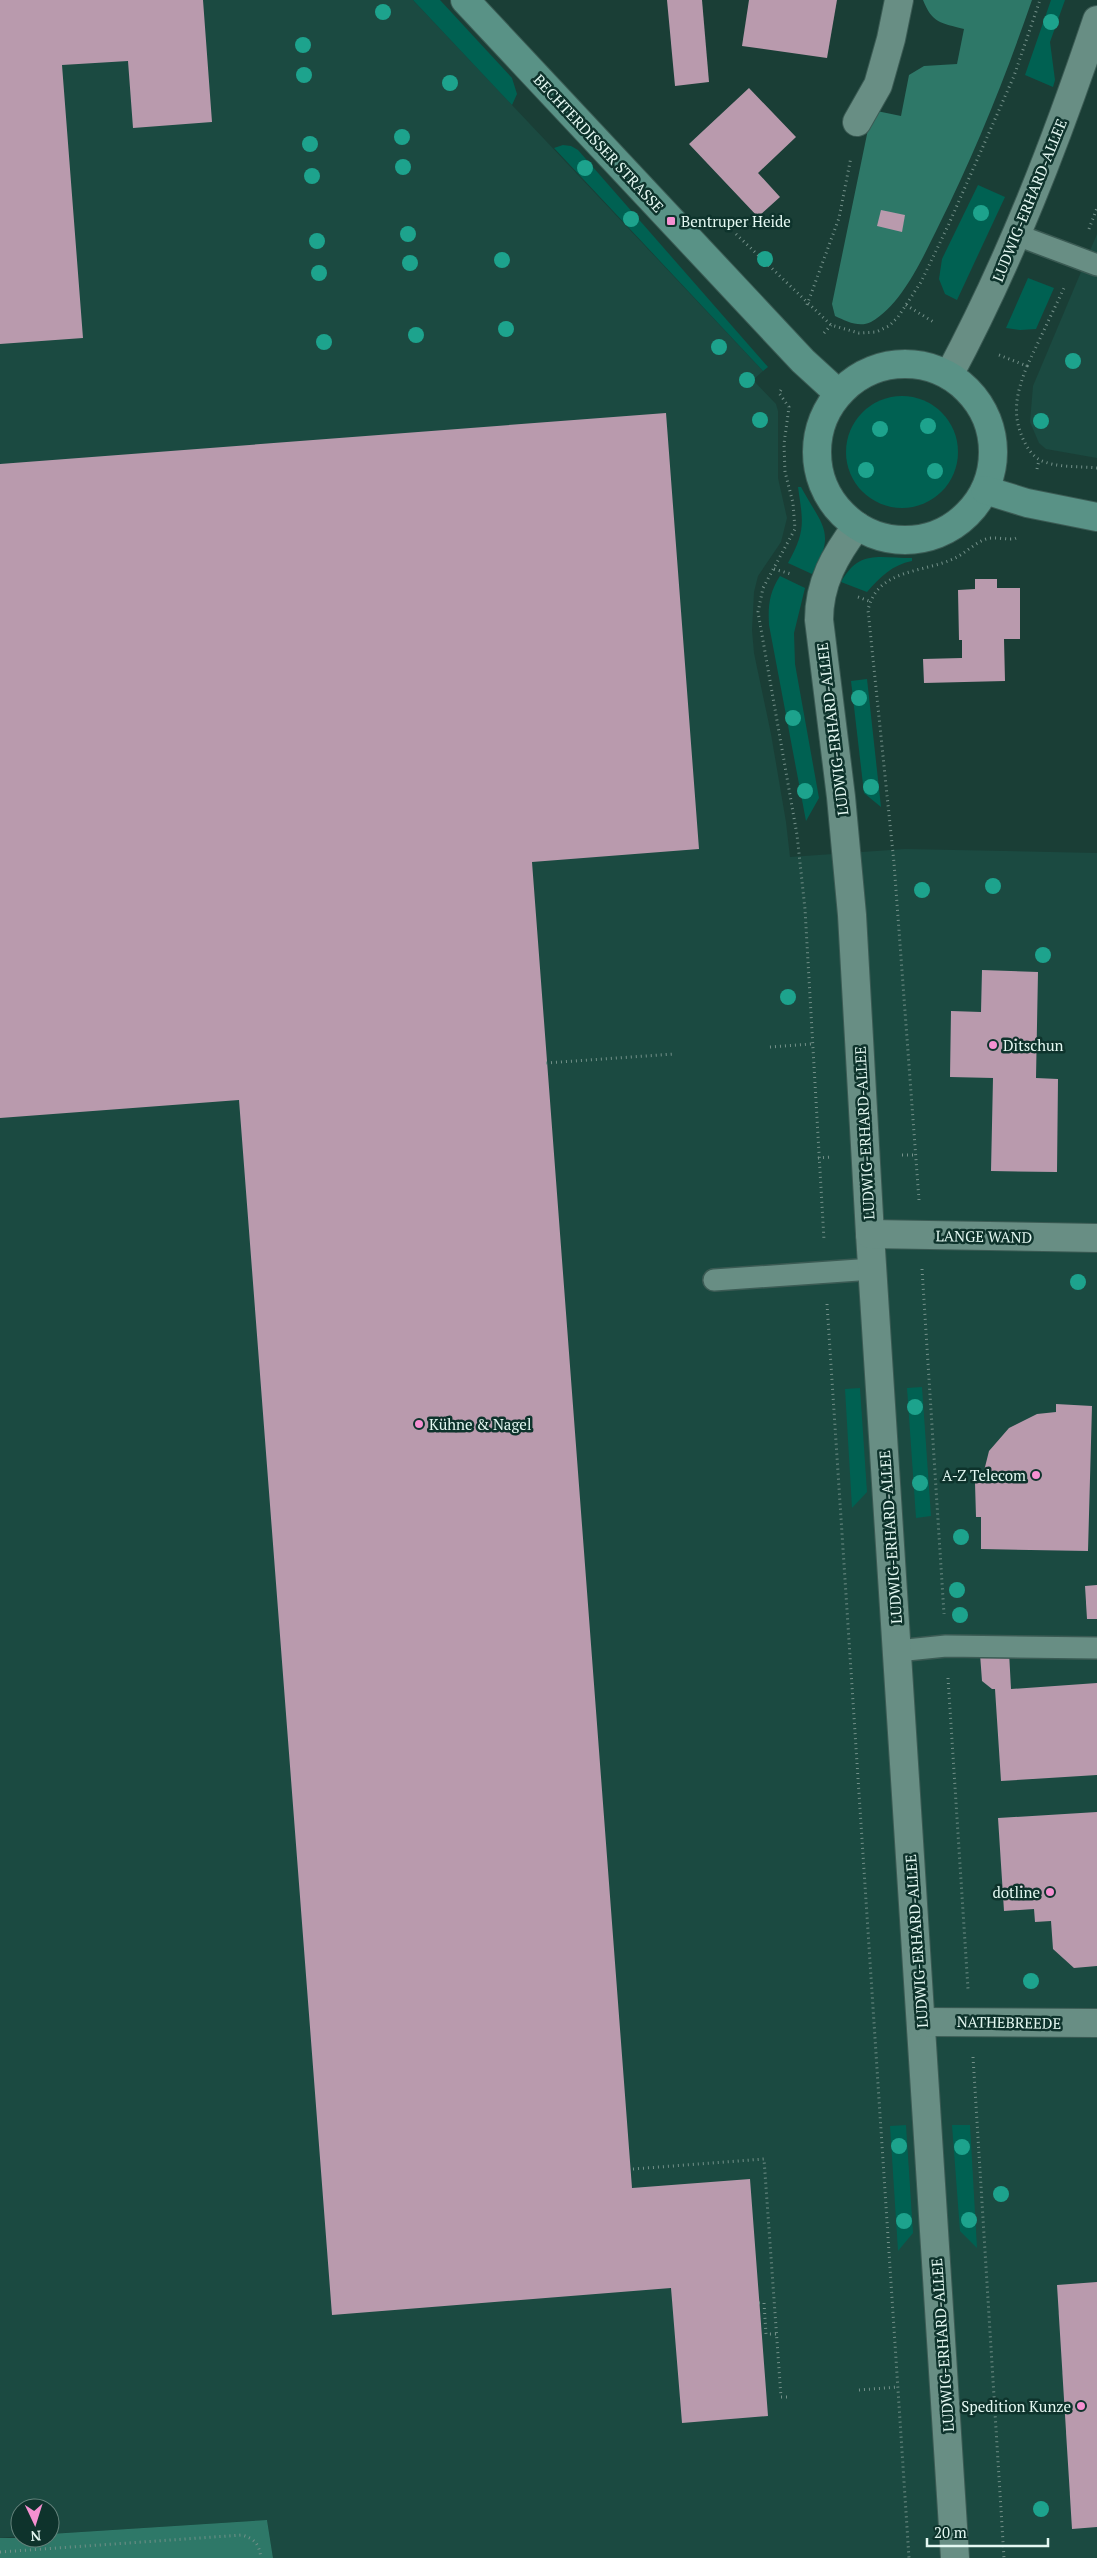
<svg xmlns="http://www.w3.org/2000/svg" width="1097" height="2558" viewBox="0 0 1097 2558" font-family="'PT Serif',serif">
	<rect width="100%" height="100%" fill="#1a3e36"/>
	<g fill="#1b4a41">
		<path d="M 0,0 L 413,0 L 763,371 L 753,380 L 776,404 L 778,411 L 778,478 L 787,518 L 781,542 L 758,576 L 754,592 L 752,630 L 754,653 L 771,734 L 786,822 L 790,857 L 905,849 L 1097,853 L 1097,2558 L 273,2558 L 267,2520 L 50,2534 L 50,2508 L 20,2508 L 20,2536 L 0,2538 Z"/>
		<path d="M 1097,234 L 1097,458 L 1046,449 L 1039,443 L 1030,422 L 1033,386 Z"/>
	</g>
	<g fill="#006152">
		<path d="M 413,0 L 440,0 L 512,78 L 517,94 L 512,105 Z"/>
		<path d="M 1051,0 L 1065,0 L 1050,42 L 1055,80 L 1053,87 L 1025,75 Z"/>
		<path d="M 563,145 L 571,146 L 578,150 L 768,367 L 763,371 L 554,148 Z"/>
		<path d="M 978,185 L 1005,197 L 957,300 L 945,294 L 939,279 L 942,259 Z"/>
		<path d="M 1028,278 L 1054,288 L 1036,329 L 1020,330 L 1006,328 Z"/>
		<circle cx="902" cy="452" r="56"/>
		<path d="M 798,487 L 801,487 C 822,526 837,532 812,574 L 788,563 C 806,531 803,522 798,487 Z"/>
		<path d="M 912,558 L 912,561 C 892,565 880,577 867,592 L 841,582 C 859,549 879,558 912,558 Z"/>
		<path d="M 780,576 L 805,588 L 794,633 L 795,664 L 819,798 L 806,821 L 769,625 C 768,606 769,593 780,576 Z"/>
		<path d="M 867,679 L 881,807 L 864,793 L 851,681 Z"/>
		<path d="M 922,1387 L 931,1516 L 916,1518 L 907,1388 Z"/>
		<path d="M 860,1388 L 867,1492 L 852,1508 L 845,1389 Z"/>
		<path d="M 906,2125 L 913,2233 L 898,2251 L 890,2126 Z"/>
		<path d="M 952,2125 L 970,2125 L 977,2248 L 960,2231 Z"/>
	</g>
	<g fill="#2e7868">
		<path d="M 923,0 L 1032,0 C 1005,78 975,153 938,227 C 923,257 902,305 871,322 C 859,328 846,321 835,316 L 832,304 L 872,110 L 901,116 L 909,75 L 924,66 L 957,64 L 964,29 C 941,23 932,23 923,0 Z"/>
		<path d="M 267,2520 L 273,2558 L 0,2558 L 0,2538 L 50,2538 L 50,2534 Z"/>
	</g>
	<g fill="#b99aad">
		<path d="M 0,0 L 203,0 L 212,122 L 133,128 L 128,61 L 62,65 L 83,338 L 0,344 Z"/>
		<path d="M 667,0 L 702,0 L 709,82 L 675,86 Z"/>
		<path d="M 749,0 L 837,0 L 827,58 L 742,46 Z"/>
		<path d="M 749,88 L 796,137 L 758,173 L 780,197 L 758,217 L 689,144 Z"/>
		<path d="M 881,210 L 905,215 L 902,232 L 877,226 Z"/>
		<path d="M 666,413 L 699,849 L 532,862 L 632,2188 L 750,2179 L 768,2416 L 682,2423 L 671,2288 L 332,2315 L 239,1100 L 0,1118 L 0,464 Z"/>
		<path d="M 975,579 L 997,579 L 997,588 L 1020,588 L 1020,639 L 1004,639 L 1005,681 L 924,683 L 923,659 L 962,658 L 962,640 L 959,640 L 958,590 L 975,589 Z"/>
		<path d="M 982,970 L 1038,972 L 1036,1078 L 1058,1079 L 1057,1172 L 991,1171 L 993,1078 L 950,1077 L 951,1011 L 981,1012 Z"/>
		<path d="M 1056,1404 L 1092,1406 L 1088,1551 L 981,1549 L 981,1517 L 976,1517 L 975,1483 L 981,1483 L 989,1451 L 1009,1428 L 1037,1414 L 1056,1412 Z"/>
		<path d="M 1097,1585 L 1097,1619 L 1087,1619 L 1085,1586 Z"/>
		<path d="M 1009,1652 L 1011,1689 L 1097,1683 L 1097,1775 L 1001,1781 L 995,1689 L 992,1689 L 982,1681 L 980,1654 Z"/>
		<path d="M 1097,1812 L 1097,1966 L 1074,1968 L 1053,1949 L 1051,1921 L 1035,1922 L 1034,1909 L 1004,1911 L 998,1818 Z"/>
		<path d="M 1097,2282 L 1097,2527 L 1072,2529 L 1057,2285 Z"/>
	</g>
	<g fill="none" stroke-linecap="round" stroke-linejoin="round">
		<g stroke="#3b5b54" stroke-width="24">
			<g id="lane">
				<path d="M 1017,235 L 1097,265"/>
				<path d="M 714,1280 L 873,1269"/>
				<path d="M 897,1651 L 946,1646 L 1097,1648"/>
			</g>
		</g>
		<g stroke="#3b5b54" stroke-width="30">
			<g id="street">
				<path d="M 857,122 L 878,85 L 891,39 L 899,0"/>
				<path d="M 949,375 C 1010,261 1056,142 1097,20"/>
				<path d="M 857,526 C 835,555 819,583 819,620 L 841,797 L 852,915 L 870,1234 L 955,2558"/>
				<path d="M 870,1234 L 1097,1238"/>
				<path d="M 921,2022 L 1097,2023"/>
			</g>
		</g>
		<g stroke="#3b5b54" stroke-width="30">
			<g id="secondary">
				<path d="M 465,0 L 803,361 L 838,393"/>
				<circle cx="905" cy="452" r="88"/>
				<path d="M 985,490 L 1027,503 L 1097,517"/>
			</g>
		</g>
		<g stroke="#739089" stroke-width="3" stroke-dasharray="1 4" stroke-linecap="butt">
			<path d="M 1089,229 L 1097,208"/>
			<path d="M 736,234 L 831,325 L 859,333 L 876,332 L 889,326 L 898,317 L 921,282 L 948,226 L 1014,76 L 1040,0"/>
			<path d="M 807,305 L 839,218 L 851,157"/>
			<path d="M 906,305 L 935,323"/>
			<path d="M 824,333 L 831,325"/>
			<path d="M 999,355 L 1027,366 C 1016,394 1011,416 1025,443 C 1028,449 1034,457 1040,460 C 1056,468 1079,466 1097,468"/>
			<path d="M 1027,366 L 1064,288"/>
			<path d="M 781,390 L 779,393 L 789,407 L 784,444 L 785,472 L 793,503 L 795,529 L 763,588 L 758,612 L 797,835 L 805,909 L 824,1240"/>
			<path d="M 1037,469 L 1039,460"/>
			<path d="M 774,569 L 791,574"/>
			<path d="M 858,597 L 869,601"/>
			<path d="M 770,1047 L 811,1044"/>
			<path d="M 546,1063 L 674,1054"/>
			<path d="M 902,1155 L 916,1155"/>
			<path d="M 818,1158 L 831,1157"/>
			<path d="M 919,1200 L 894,863 L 868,610 C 877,569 922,573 953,559 C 965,554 974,543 986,539 C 996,536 1009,541 1016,538"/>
			<path d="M 922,1269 L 944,1614"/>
			<path d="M 827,1304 L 909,2558"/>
			<path d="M 948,1678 L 968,1989"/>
			<path d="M 973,2057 L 1004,2558"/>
			<path d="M 633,2169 L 764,2159 L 781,2397 L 787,2397"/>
			<path d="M 759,2303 L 764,2303 L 766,2334 L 776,2334"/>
			<path d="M 859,2390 L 898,2387"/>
			<path d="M 0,2552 L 242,2535 C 255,2539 259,2544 261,2558"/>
		</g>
		<use href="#lane" stroke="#688e84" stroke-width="21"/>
		<use href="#street" stroke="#688e84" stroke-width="28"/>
		<use href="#secondary" stroke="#599286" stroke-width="28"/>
	</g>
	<g fill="#1da38d">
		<circle cx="383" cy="12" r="8"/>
		<circle cx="1051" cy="22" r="8"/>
		<circle cx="303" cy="45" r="8"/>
		<circle cx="304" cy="75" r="8"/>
		<circle cx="450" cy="83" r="8"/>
		<circle cx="402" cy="137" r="8"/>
		<circle cx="310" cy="144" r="8"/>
		<circle cx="403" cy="167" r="8"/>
		<circle cx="585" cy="168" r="8"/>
		<circle cx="312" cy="176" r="8"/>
		<circle cx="981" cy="213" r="8"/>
		<circle cx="631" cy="219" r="8"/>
		<circle cx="408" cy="234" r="8"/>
		<circle cx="317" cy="241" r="8"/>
		<circle cx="765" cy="259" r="8"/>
		<circle cx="502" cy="260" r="8"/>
		<circle cx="410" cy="263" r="8"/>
		<circle cx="319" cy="273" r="8"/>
		<circle cx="506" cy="329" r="8"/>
		<circle cx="416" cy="335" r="8"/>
		<circle cx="324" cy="342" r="8"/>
		<circle cx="719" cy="347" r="8"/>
		<circle cx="1073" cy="361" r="8"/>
		<circle cx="747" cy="380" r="8"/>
		<circle cx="760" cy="420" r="8"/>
		<circle cx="1041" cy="421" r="8"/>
		<circle cx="928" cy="426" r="8"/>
		<circle cx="880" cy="429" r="8"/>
		<circle cx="866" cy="470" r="8"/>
		<circle cx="935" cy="471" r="8"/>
		<circle cx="859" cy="698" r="8"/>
		<circle cx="793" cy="718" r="8"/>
		<circle cx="871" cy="787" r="8"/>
		<circle cx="805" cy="791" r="8"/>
		<circle cx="993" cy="886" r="8"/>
		<circle cx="922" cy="890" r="8"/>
		<circle cx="1043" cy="955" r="8"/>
		<circle cx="788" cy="997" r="8"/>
		<circle cx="1078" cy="1282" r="8"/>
		<circle cx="915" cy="1407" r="8"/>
		<circle cx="920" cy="1483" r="8"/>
		<circle cx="961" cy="1537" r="8"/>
		<circle cx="957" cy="1590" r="8"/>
		<circle cx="960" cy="1615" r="8"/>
		<circle cx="1031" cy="1981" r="8"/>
		<circle cx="899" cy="2146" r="8"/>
		<circle cx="962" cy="2147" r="8"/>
		<circle cx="1001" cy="2194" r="8"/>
		<circle cx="969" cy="2220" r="8"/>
		<circle cx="904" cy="2221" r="8"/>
		<circle cx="1041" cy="2509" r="8"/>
	</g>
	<g fill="#f590d1" stroke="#0e332c" stroke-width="2">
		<rect x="666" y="216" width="10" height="10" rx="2.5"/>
		<circle cx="993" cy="1045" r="5"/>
		<circle cx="419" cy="1424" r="5"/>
		<circle cx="1036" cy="1475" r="5"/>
		<circle cx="1050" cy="1892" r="5"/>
		<circle cx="1081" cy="2406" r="5"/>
	</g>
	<g text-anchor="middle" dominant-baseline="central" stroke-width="5" stroke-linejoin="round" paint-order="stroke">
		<g font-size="15" fill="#e4f8f2" stroke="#0e332c">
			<text transform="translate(599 143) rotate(47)">BECHTERDISSER STRASSE</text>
			<text transform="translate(1029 200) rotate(-68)">LUDWIG-ERHARD-ALLEE</text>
			<text transform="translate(832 729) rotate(-97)">LUDWIG-ERHARD-ALLEE</text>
			<text transform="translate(864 1133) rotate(-93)">LUDWIG-ERHARD-ALLEE</text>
			<text transform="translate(984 1236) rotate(1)">LANGE WAND</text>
			<text transform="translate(890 1537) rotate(-94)">LUDWIG-ERHARD-ALLEE</text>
			<text transform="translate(916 1941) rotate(-94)">LUDWIG-ERHARD-ALLEE</text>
			<text transform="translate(1009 2022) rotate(1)">NATHEBREEDE</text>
			<text transform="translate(942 2345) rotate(-94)">LUDWIG-ERHARD-ALLEE</text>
		</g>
		<g font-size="15" fill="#e4f8f2" stroke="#0e332c" text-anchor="start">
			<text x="681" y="221">Bentruper Heide</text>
			<text x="1003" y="1045">Ditschun</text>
			<text x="429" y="1424">Kühne &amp; Nagel</text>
			<text x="1026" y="1475" text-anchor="end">A-Z Telecom</text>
			<text x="1040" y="1892" text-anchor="end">dotline</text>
			<text x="1071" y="2406" text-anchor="end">Spedition Kunze</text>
		</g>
	</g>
	<g transform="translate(35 2523) rotate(176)"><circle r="24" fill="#0e332c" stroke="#64827b"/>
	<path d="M0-4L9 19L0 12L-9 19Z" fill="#f590d1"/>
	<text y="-8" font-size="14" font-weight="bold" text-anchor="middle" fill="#e4f8f2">N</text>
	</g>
	<path d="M927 2538v8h121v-8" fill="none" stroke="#e4f8f2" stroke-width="2.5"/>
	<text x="934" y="2538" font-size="15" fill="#e4f8f2" stroke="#0e332c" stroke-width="4" paint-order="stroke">20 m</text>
</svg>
